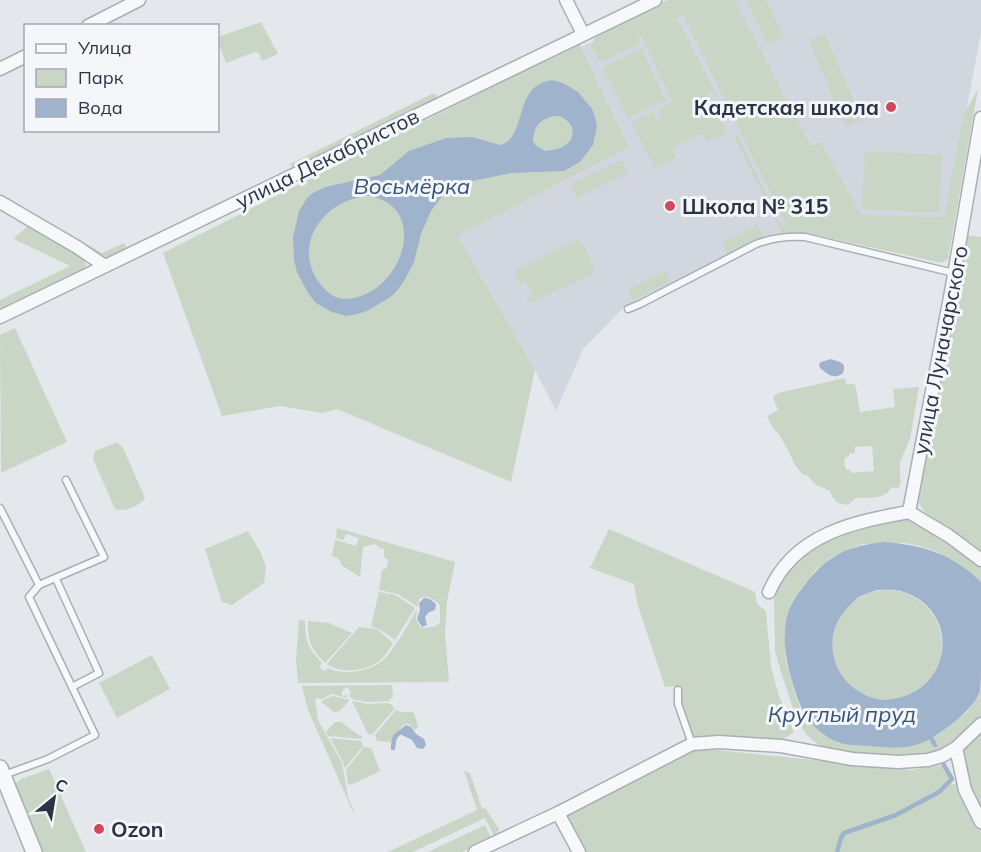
<svg xmlns="http://www.w3.org/2000/svg" width="981" height="852" viewBox="0 0 981 852" font-family="Mulish,sans-serif">
	<rect width="100%" height="100%" fill="#e4e7ec"/>
	<path fill="#d2d6de" d="M 679,0 L 981,0 L 981,32 L 945,225 L 773,234 L 626,305 L 583,349 L 556,411 L 535,370 L 458,236 L 629,147 L 581,47 Z"/>
	<g fill="#c9d6c5" fill-rule="evenodd">
		<path d="M 667,0 L 735,0 L 811,147 L 821,142 L 861,215 L 944,217 L 963,116 L 978,89 L 948,259 L 942,263 L 806,233 L 782,233 L 733,135 L 737,134 L 782,227 L 787,225 L 683,15 L 677,18 L 718,98 L 716,99 L 713,91 L 707,94 L 727,133 L 707,142 L 702,133 L 671,148 L 676,158 L 655,168 L 631,123 L 653,112 L 657,119 L 661,116 L 658,109 L 673,102 L 643,39 L 640,35 L 637,37 L 640,43 L 600,62 L 591,47 L 594,39 L 600,32 Z"/>
		<path d="M 746,0 L 766,0 L 784,37 L 767,44 Z"/>
		<path d="M 261,22 L 278,54 L 262,61 L 259,53 L 255,52 L 226,63 L 218,42 L 218,37 Z"/>
		<path d="M 825,34 L 862,120 L 846,127 L 809,41 Z"/>
		<path d="M 579,43 L 629,147 L 458,236 L 535,370 L 511,482 L 337,409 L 322,413 L 280,406 L 222,416 L 163,253 Z"/>
		<path d="M 641,48 L 666,100 L 628,118 L 603,68 Z"/>
		<path d="M 432,94 L 436,94 L 437,99 L 294,169 L 290,164 Z"/>
		<path d="M 865,151 L 942,155 L 939,213 L 862,209 Z"/>
		<path d="M 622,160 L 628,173 L 577,198 L 571,184 Z"/>
		<path d="M 29,223 L 84,258 L 86,267 L 82,271 L 0,312 L 0,300 L 70,266 L 14,239 C 19,232 24,232 29,223 Z"/>
		<path d="M 757,225 L 763,236 L 728,254 L 722,243 Z"/>
		<path d="M 61,230 L 102,253 L 124,243 L 128,250 L 107,260 L 60,233 Z"/>
		<path d="M 967,235 L 981,237 L 981,553 L 945,525 L 926,513 L 919,504 L 918,494 Z"/>
		<path d="M 577,239 L 582,242 L 594,268 L 592,274 L 533,302 L 526,299 L 533,295 L 526,282 L 519,284 L 516,275 L 517,269 Z"/>
		<path d="M 665,271 L 670,282 L 633,300 L 628,289 Z"/>
		<path d="M 15,328 L 67,442 L 1,473 L 0,335 Z"/>
		<path d="M 845,378 L 846,384 L 855,384 L 860,412 L 895,407 L 893,389 L 919,387 L 910,439 L 900,462 L 900,478 L 901,481 L 899,487 L 896,488 L 892,487 C 884,501 869,497 856,498 L 848,505 L 838,503 L 833,498 L 830,491 L 816,485 L 808,476 L 802,474 L 794,463 L 789,452 L 779,434 L 773,428 L 767,416 L 778,410 L 773,397 L 778,393 ZM 872,446 L 874,471 L 851,473 L 850,469 L 847,470 L 845,467 L 844,460 L 846,457 L 849,457 L 849,454 L 855,453 L 855,447 Z"/>
		<path d="M 117,442 L 123,448 L 145,498 C 140,506 125,512 115,509 L 93,459 L 95,451 Z"/>
		<path d="M 904,518 C 932,522 959,550 981,568 L 981,582 L 959,564 L 935,551 L 920,546 L 904,543 L 863,544 L 857,546 L 832,557 L 815,571 L 794,599 L 789,611 L 785,635 L 785,657 L 796,697 L 801,710 L 811,723 L 822,734 L 838,743 L 939,734 L 967,712 L 981,690 L 981,717 C 971,727 961,738 950,745 C 918,766 866,755 831,752 L 822,748 L 806,734 L 797,720 L 781,672 L 775,651 L 774,599 L 778,586 L 784,574 L 805,553 L 842,532 Z"/>
		<path d="M 337,528 L 455,562 L 447,601 L 445,633 L 449,682 L 298,683 L 296,660 L 299,620 L 305,621 C 305,641 308,648 322,663 L 319,667 L 325,671 L 328,668 C 336,672 342,672 351,672 C 362,671 374,668 382,661 C 394,651 409,623 417,609 L 416,619 L 420,627 L 425,628 L 428,627 L 434,627 L 440,623 L 440,605 C 434,600 429,595 420,598 L 418,603 L 418,607 L 398,594 L 379,590 L 382,570 L 385,569 C 389,564 389,560 384,557 L 384,549 L 380,548 L 375,544 L 363,547 L 360,577 L 341,565 C 341,559 337,558 332,556 L 335,540 L 356,546 L 359,538 L 346,534 L 343,540 L 336,538 Z"/>
		<path d="M 609,529 L 755,592 L 757,604 L 766,611 L 771,667 L 779,696 L 794,732 L 780,741 L 725,736 L 702,739 L 697,738 L 692,735 L 681,702 L 682,686 L 665,687 L 638,606 L 634,584 L 590,568 Z"/>
		<path d="M 248,531 L 261,553 L 266,567 L 264,583 L 232,605 L 222,602 L 205,549 Z"/>
		<circle cx="887" cy="645" r="55"/>
		<path d="M 379,592 L 395,595 L 415,608 L 395,640 L 381,630 L 371,626 Z"/>
		<path d="M 308,621 L 329,623 L 352,633 L 325,663 C 310,648 308,642 308,621 Z"/>
		<path d="M 359,627 L 377,629 L 393,643 C 389,649 385,657 378,662 C 365,671 340,674 327,664 Z"/>
		<path d="M 152,655 L 170,689 L 117,718 L 99,683 Z"/>
		<path d="M 392,685 L 393,698 L 391,698 L 389,701 L 367,702 L 352,699 L 349,695 L 351,693 L 348,687 L 344,689 L 341,693 L 343,696 L 347,695 L 348,698 L 332,694 L 322,699 L 317,698 L 315,700 L 318,720 L 342,763 L 348,797 L 354,811 L 353,812 L 308,710 L 302,686 Z"/>
		<path d="M 333,696 L 349,700 L 349,701 L 340,711 L 334,712 L 321,702 L 325,699 Z"/>
		<path d="M 352,701 L 368,704 L 388,703 L 392,705 L 394,709 L 372,735 L 368,734 Z"/>
		<path d="M 396,710 L 401,712 L 412,712 L 414,713 L 418,727 L 414,730 L 409,724 C 404,723 401,726 400,731 L 394,735 L 391,742 L 377,741 L 375,735 Z"/>
		<path d="M 335,722 L 341,722 L 360,736 L 361,735 L 362,736 L 361,739 L 328,736 L 326,732 Z"/>
		<path d="M 981,730 L 981,852 L 584,852 L 566,814 L 696,748 L 912,770 L 943,765 L 953,785 L 964,778 L 963,751 Z"/>
		<path d="M 330,738 L 361,741 L 363,746 L 345,768 L 341,758 Z"/>
		<path d="M 364,747 L 371,748 L 380,771 L 351,785 L 348,784 L 346,770 Z"/>
		<path d="M 49,769 L 86,852 L 43,852 L 15,788 L 16,783 L 21,779 Z"/>
		<path d="M 464,771 L 470,773 L 482,809 L 485,808 L 499,829 L 495,836 L 494,836 L 485,818 L 413,852 L 388,852 L 477,810 Z"/>
		<path d="M 485,825 L 491,838 L 462,852 L 428,852 Z"/>
	</g>
	<g fill="#9fb4cc" fill-rule="evenodd">
		<path d="M 552,80 L 563,83 L 578,92 L 592,109 L 595,117 L 597,126 L 593,145 L 580,162 L 564,171 L 511,173 L 472,181 L 446,191 L 431,211 L 421,234 L 414,262 L 404,281 L 397,291 L 389,298 L 367,311 L 357,314 L 346,316 L 332,312 L 316,303 L 308,293 L 297,272 L 294,260 L 293,238 L 299,211 L 307,198 L 313,193 L 325,187 L 380,175 L 409,151 L 446,138 L 472,137 L 500,145 C 524,139 516,98 538,85 C 542,82 547,81 552,80 ZM 555,116 C 569,116 579,132 568,143 C 561,149 553,150 545,151 L 536,146 L 533,141 C 534,126 540,119 555,116 ZM 368,196 C 426,204 407,280 361,296 C 342,303 330,298 318,281 C 292,242 326,199 368,196 Z"/>
		<path d="M 831,359 L 840,362 L 844,365 L 844,370 L 842,374 C 832,380 827,373 820,368 L 819,364 L 821,362 Z"/>
		<path d="M 884,542 C 924,545 952,554 981,582 C 981,609 981,637 981,664 C 981,672 981,684 980,691 C 973,710 946,730 928,740 C 908,750 892,748 870,746 C 859,745 845,746 835,741 C 809,729 799,707 792,681 C 786,661 783,643 786,622 C 788,608 795,597 804,586 C 826,556 847,546 884,542 ZM 877,590 C 886,590 895,589 904,592 C 961,611 953,690 893,699 C 877,702 860,695 848,683 C 827,661 827,627 849,606 C 852,603 856,599 859,597 C 865,594 871,592 877,590 Z"/>
		<path d="M 424,598 L 430,599 L 436,604 L 435,610 L 429,612 L 425,617 L 427,625 L 422,627 L 417,619 L 420,610 L 419,603 Z"/>
		<path d="M 406,725 L 411,727 L 416,734 L 424,739 L 426,745 L 423,749 L 417,748 L 412,740 L 402,735 L 401,729 Z"/>
	</g>
	<g fill="none" stroke-linecap="round" stroke-linejoin="round">
		<g stroke="#9fb4cc" stroke-width="4.5">
			<path d="M 931,738 L 935,745"/>
			<path d="M 393,748 C 394,740 393,736 401,732"/>
			<path d="M 837,852 L 841,838 L 844,833 L 896,815 L 939,792 L 952,779 L 944,765"/>
		</g>
		<g stroke="#a9aeb7" stroke-width="9">
			<g id="service">
				<path d="M 628,309 L 640,304 L 756,244 C 772,238 787,236 805,237 L 954,273"/>
				<path d="M 0,508 L 39,585 L 29,597 L 95,735 L 48,759 L 4,775"/>
				<path d="M 56,579 L 99,673 L 72,687"/>
				<path d="M 39,585 L 104,557 L 66,480"/>
				<path d="M 678,690 L 678,704 L 692,744"/>
			</g>
		</g>
		<g stroke="#a9aeb7" stroke-width="15">
			<g id="minor">
				<path d="M 566,0 L 583,34"/>
				<path d="M 88,26 L 139,0"/>
				<path d="M 0,69 L 26,56"/>
				<path d="M 0,202 L 77,247 L 105,266"/>
				<path d="M 0,317 L 655,0"/>
				<path d="M 909,512 L 951,292 L 981,118"/>
				<path d="M 769,592 C 794,534 853,522 909,512 L 949,536 L 981,560"/>
				<path d="M 956,748 L 965,790 L 981,822"/>
				<path d="M 558,813 L 579,852"/>
				<path d="M 475,852 L 558,813 L 692,744 L 719,742 L 781,746 L 852,759 L 898,762 L 928,760 L 942,756 L 956,748 L 981,724"/>
			</g>
		</g>
		<g stroke="#a9aeb7" stroke-width="18">
			<path id="tertiary" d="M 0,768 L 34,852"/>
		</g>
		<use href="#service" stroke="#f7f8fa" stroke-width="6"/>
		<use href="#minor" stroke="#f7f8fa" stroke-width="12"/>
		<use href="#tertiary" stroke="#f7f8fa" stroke-width="15"/>
	</g>
	<g fill="#d1495b" stroke="#f4f6f9" stroke-width="2">
		<circle cx="891" cy="107" r="6"/>
		<circle cx="670" cy="206" r="6"/>
		<circle cx="99" cy="829" r="6"/>
	</g>
	<g text-anchor="middle" dominant-baseline="central" stroke-width="6" stroke-linejoin="round" paint-order="stroke">
		<g font-size="21" font-weight="bold" fill="#2b3445" stroke="#f4f6f9" text-anchor="start">
			<text x="879" y="107" text-anchor="end">Кадетская школа</text>
			<text x="682" y="206">Школа № 315</text>
			<text x="111" y="829">Ozon</text>
		</g>
		<g font-size="21" fill="#2b3445" stroke="#f4f6f9">
			<text transform="translate(327 158) rotate(-26)">улица Декабристов</text>
			<text transform="translate(940 350) rotate(-79)">улица Луначарского</text>
		</g>
		<g font-size="22" font-style="italic" fill="#34527a" stroke="#f4f6f9">
			<text x="412" y="186">Восьмёрка</text>
			<text x="842" y="714">Круглый пруд</text>
		</g>
	</g>
	<rect x="24" y="24" width="195" height="108" fill="#f4f6f9" stroke="#a4a8b1" stroke-width="1.5"/>
	<rect x="36" y="44" width="30" height="9" fill="#f7f8fa" stroke="#a4a8b1" stroke-width="1.5"/>
	<text x="78" y="54" font-size="18" fill="#2b3445">Улица</text>
	<rect x="36" y="69" width="30" height="18" fill="#c9d6c5" stroke="#a4a8b1" stroke-width="1.5"/>
	<text x="78" y="84" font-size="18" fill="#2b3445">Парк</text>
	<rect x="36" y="99" width="30" height="18" fill="#9fb4cc" stroke="#a4a8b1" stroke-width="1.5"/>
	<text x="78" y="114" font-size="18" fill="#2b3445">Вода</text>
	<g transform="translate(54 798) rotate(30)" stroke="#f4f6f9" stroke-width="4.5" paint-order="stroke">
	<path d="M0-4.5L10 22L0 15L-10 22Z" fill="#2b3445"/>
	<text y="-9" font-size="16" font-weight="bold" text-anchor="middle" fill="#2b3445">С</text>
	</g>
</svg>
